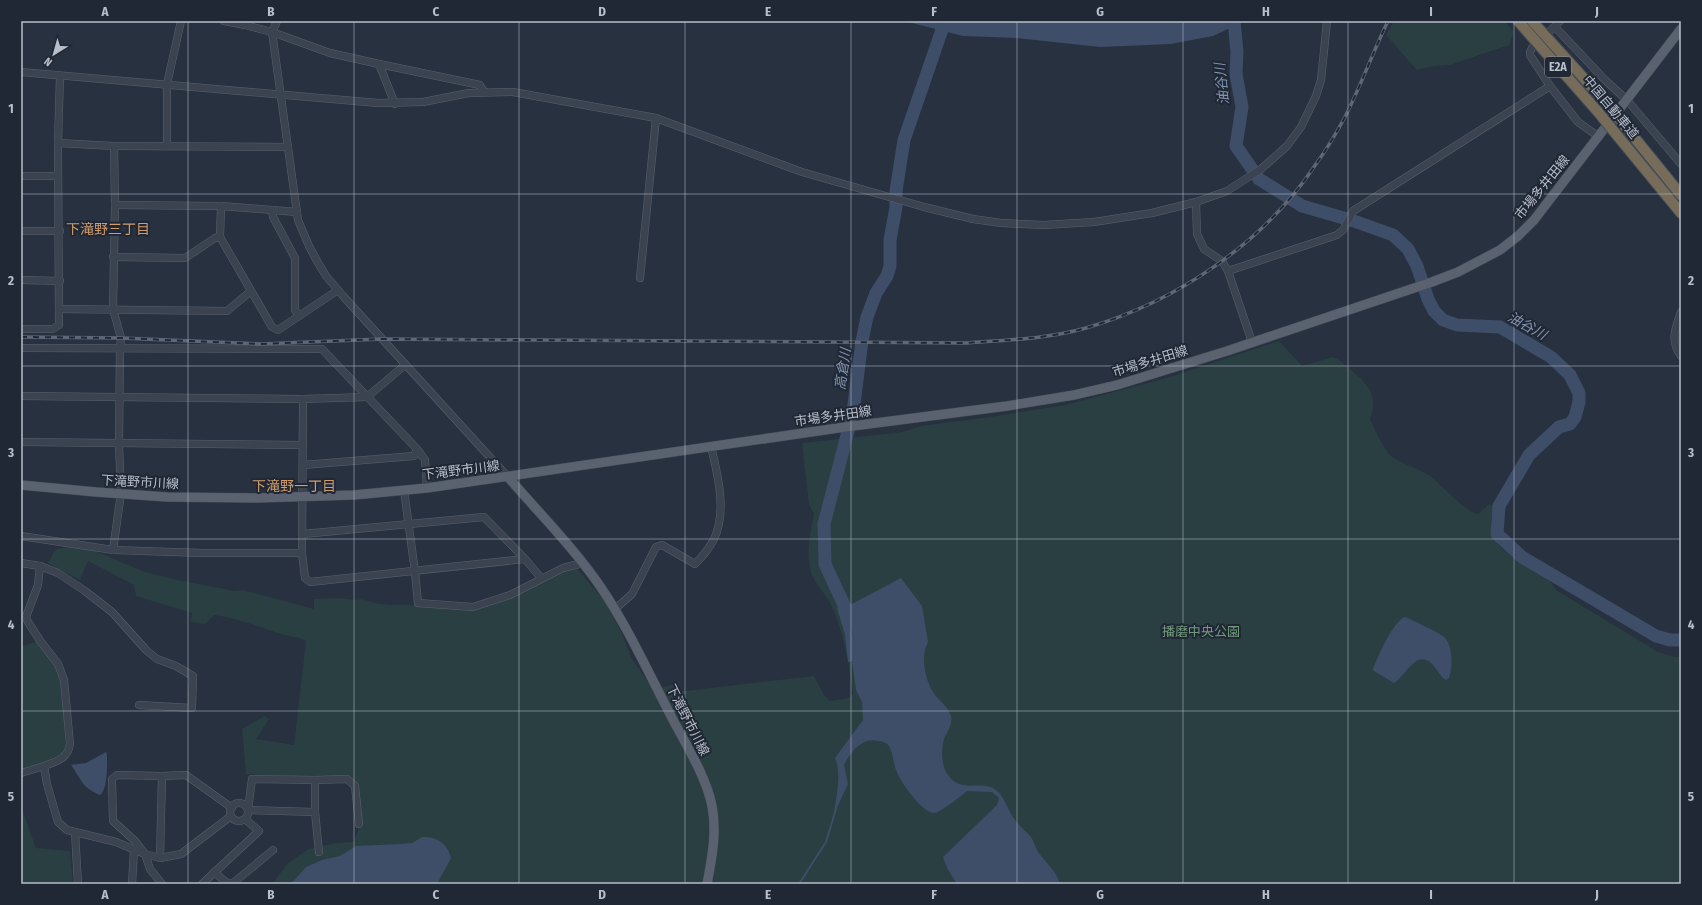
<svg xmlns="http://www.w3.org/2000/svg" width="1702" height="905" viewBox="0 0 1702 905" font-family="'Fira Sans Condensed','Noto Sans JP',sans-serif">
	<rect width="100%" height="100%" fill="#273140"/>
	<g fill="#2a3f42">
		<path d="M 1394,21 L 1504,21 L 1514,32 L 1509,45 L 1450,65 L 1434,66 L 1417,70 L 1386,35 Z"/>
		<path d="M 1279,341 L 1302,366 L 1333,357 C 1340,360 1345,365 1351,370 C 1368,384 1379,396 1370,419 C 1375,431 1381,443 1389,454 C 1396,462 1420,469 1430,476 C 1441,484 1466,513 1478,514 L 1489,504 L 1494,506 C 1492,513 1490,521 1491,528 C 1494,552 1530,567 1548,579 L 1548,580 L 1550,581 L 1556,590 L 1658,652 L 1674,657 L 1681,657 L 1681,884 L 272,884 L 288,863 L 309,849 L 336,843 L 353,842 C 364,826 357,804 355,786 L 347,779 L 287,779 L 288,776 L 246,774 L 242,729 L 265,716 L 269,719 L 256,739 L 294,745 L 306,641 C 300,637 292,637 285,635 C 261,628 238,618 214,615 L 205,624 L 191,622 L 192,613 L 136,596 L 134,585 L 88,561 L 80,580 L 48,563 L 55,550 C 85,539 121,565 149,573 C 177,581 206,585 234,591 L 243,590 L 314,609 L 314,599 L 340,598 L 355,600 L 361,599 L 379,604 L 392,605 L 482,604 L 563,568 L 576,568 L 607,603 L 622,634 L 632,659 L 652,688 L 656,689 L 676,684 L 677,692 L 814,676 L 824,695 L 830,701 L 849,698 L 853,694 C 850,667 843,629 831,605 C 825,592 812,582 810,568 C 806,550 811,530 814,513 L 809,505 L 802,443 L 903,432 L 921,426 L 990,417 L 1065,405 L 1167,378 Z"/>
		<path d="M 37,641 L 52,661 L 62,684 L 66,752 L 63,756 L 21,769 L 21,647 Z"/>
		<path d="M 21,807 L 36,848 L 70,851 L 73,884 L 21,884 Z"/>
	</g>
	<g fill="#3e4d68">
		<path d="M 904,21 L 1245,21 L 1213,36 L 1171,44 L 1100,47 L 1016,38 L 963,36 Z"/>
		<path d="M 901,578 L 922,606 L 928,642 C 920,656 925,679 933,692 C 938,700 948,706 951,716 C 953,725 947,732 944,739 C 941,749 941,766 948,775 C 961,793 978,781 993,788 C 1005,795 1007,810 1015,820 C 1019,826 1025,830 1030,836 C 1034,840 1035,847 1038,852 C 1047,864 1055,869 1060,884 L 957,884 L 947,868 L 943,857 L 997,805 L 999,798 L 992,792 L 967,791 C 964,794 939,813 935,813 C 922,814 900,781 896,770 C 893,763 893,752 889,746 C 887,743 882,741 878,741 C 862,737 851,752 844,765 L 848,784 L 834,814 C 836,797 842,773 835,758 L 863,720 L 862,702 L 856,690 L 852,661 L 848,662 L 845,635 L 837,608 L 846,604 L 847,606 L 854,642 L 848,606 Z"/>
		<path d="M 1404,617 L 1408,618 C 1415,622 1441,633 1445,638 C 1453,647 1453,667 1449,678 L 1446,680 C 1439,676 1437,668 1431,663 C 1416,649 1404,678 1394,683 L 1374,671 L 1373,669 C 1379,654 1391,626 1404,617 Z"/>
		<path d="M 106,752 L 107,755 C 107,765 108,789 100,795 C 81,787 82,780 71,765 L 86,763 Z"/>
		<path d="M 422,837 C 437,836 448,844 451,858 L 437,884 L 291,884 L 306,867 L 322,860 L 340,856 L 356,846 L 401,844 L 412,843 Z"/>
	</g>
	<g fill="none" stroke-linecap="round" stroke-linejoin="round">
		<path stroke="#3e4d68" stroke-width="2" d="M 799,884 L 826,842 L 836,809"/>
		<g stroke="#3e4d68" stroke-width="13">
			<path d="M 1234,21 L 1237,52 L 1236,74 L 1242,107 L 1236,146 L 1259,179 L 1302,206 L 1354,221 L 1393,235 L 1408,249 L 1417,266 L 1428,299 L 1434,311 L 1443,320 L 1457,325 L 1500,327 L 1551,357 L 1570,375 L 1579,393 L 1579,402 L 1575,417 L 1570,424 L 1559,427 L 1529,455 L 1499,506 L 1497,534 L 1522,557 L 1656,636 L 1670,640 L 1681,640"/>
			<path d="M 859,628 L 844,605 L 825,564 L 824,524 L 853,412 L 862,341 L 867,317 L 876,293 L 887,276 L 890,266 L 890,240 L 896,207 L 896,191 L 904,140 L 945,21"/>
		</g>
		<g stroke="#59616d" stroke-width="8">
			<g id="minor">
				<path d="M 224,21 L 245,25 L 272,32 L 330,53 L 379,64 L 480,85 L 484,92"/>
				<path d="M 277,21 L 272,32 L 298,220 L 309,246 L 317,261 L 326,276 L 343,296 L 508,477"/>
				<path d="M 1555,27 L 1605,80 L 1627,100 L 1681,164"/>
				<path d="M 1550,31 L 1560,21"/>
				<path d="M 1532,48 L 1530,52 L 1530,55 L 1550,86 L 1578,122 L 1599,137"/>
				<path d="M 379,64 L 395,104"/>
				<path d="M 21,72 L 378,103 L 423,102 L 469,93 L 513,92 L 656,118 L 802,172 L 924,207 L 973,219 L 1001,223 L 1044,225 L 1094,222 L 1152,213 L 1196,202 L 1227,191 L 1261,169 L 1287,146 L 1301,127 L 1316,96 L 1321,80 L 1327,21"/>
				<path d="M 58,143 L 114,146 L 288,147"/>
				<path d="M 167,146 L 167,84 L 181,21"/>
				<path d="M 21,176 L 58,176"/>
				<path d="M 1196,202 L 1197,234 L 1204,249 L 1222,261 L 1228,271 L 1252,342"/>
				<path d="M 115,205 L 221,206 L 297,212"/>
				<path d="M 221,206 L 220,237 L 272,327 L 278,330 L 338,290"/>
				<path d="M 272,210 L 273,217 L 295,258 L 295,310 L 299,316"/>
				<path d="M 21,231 L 60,231"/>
				<path d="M 113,257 L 185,258 L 215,238 L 220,237"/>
				<path d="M 1228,271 L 1337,235 L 1343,230 L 1353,211 L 1550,86"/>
				<path d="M 640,278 L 656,118"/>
				<path d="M 21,280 L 60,281"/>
				<path d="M 59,309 L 227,311 L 251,291"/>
				<path d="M 1681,312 C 1675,328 1670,341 1681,356"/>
				<path d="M 21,329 L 53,329 L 59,325 L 58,143 L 60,76"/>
				<path d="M 21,348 L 322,349 L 417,449 L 414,456 L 303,465"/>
				<path d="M 21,396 L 303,399 L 367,397 L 405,365"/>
				<path d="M 21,442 L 302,445"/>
				<path d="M 417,449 L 425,460 L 427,488"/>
				<path d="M 404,490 L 415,572 L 418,603 L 473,607 L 510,595 L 563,568 L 583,563"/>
				<path d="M 303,534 L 484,517 L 525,559 L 310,582 L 305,578 L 302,553 L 303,399"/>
				<path d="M 21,536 L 113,550 L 204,553 L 302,553"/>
				<path d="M 113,550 L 121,493 L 119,444 L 120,348 L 121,338 L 113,309 L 115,205 L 114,146"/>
				<path d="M 525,559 L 541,578"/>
				<path d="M 21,563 L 40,566 L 58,573 L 85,591 L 112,612 L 147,651 L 157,659 L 176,666 L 193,676 L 192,708 L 139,705"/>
				<path d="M 40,566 L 38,585 L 26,617 L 28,622 L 41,642 L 58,664 L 64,680 L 70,744 C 68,759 57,761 44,766 L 47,784 L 58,822 L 67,830 L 116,842 L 145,854 L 160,858 L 181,854 L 231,816"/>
				<path d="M 615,609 L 632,594 L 656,547 L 662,545 L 695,564 C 702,557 709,549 714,539 C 727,512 718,475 711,447"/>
				<path d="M 21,773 L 44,766"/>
				<path d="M 162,776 L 117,775 L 112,779 L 113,821 L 135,841 L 145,854 L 150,869 L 162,884"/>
				<circle cx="239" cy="812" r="9"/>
				<path d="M 315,812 L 248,810 L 252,779 L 315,780"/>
				<path d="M 75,832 L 78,884"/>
				<path d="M 319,852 L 315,812 L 315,780 L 347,779 L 355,786 L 359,824"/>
				<path d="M 160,858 L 162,776 L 186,775 L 232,808"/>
				<path d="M 214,872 L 227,883 L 232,884"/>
				<path d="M 132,884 L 134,850"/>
				<path d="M 202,884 L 259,831 L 245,819"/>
				<path d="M 232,884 L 273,850"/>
			</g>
		</g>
		<g stroke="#454c59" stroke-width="10">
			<g id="major">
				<path d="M 508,477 C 539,513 573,547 600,586 C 628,627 649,674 672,718 C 686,745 706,776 712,806 C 717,832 712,858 707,884"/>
				<path d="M 21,485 L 96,492 L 167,497 L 257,498 L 354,495 L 427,488 L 845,427 L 1007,406 L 1074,395 L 1117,385 L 1227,351 L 1432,282 L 1458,272 L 1500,250 L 1518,236 L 1534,220 L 1681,29"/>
			</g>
		</g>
		<g stroke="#464e5a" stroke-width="12">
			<g id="highway">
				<path d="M 1518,21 L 1599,113"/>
				<path d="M 1532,21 L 1608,105"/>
				<path d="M 1625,126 L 1681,195"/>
				<path d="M 1616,134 L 1681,213"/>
			</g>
		</g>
		<use href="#minor" stroke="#3c4350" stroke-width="7"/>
		<use href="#major" stroke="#5a6270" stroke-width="9"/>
		<use href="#highway" stroke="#766c59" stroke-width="10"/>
		<g stroke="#5e6777" stroke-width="3.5">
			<path id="rail" d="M 21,337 L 121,338 L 261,344 L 382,339 L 966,343 C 1006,340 1047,339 1086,328 C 1176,302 1264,243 1316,164 C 1327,149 1337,132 1346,115 C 1361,85 1373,52 1388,21"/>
		</g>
		<use href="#rail" stroke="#202835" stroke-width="2" stroke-dasharray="6" stroke-linecap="butt"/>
		<g stroke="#464e5a" stroke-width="12" stroke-linecap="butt">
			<g id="highway-bridge">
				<path d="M 1608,105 L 1625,126"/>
				<path d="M 1599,113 L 1616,134"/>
			</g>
		</g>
		<use href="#highway-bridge" stroke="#766c59" stroke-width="10"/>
	</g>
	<path fill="none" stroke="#b8beca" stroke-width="1" stroke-opacity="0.55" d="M 188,21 L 188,884M 354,21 L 354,884M 519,21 L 519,884M 685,21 L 685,884M 851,21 L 851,884M 1017,21 L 1017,884M 1183,21 L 1183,884M 1348,21 L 1348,884M 1514,21 L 1514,884M 21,194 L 1681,194M 21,366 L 1681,366M 21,539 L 1681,539M 21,711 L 1681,711"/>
	<g text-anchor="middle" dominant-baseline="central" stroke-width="4" stroke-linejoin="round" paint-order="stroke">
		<rect fill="#202835" stroke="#8a919d" stroke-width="1" x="1545" y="57" width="26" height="20" rx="3"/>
		<g font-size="12" font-weight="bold" fill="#b8beca">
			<text x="1558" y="67">E2A</text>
		</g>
		<g font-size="13" fill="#b8beca" stroke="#202835">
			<text transform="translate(1611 107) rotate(50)">中国自動車道</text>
			<text transform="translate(1542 187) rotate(-51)">市場多井田線</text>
			<text transform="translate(1150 361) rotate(-17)">市場多井田線</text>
			<text transform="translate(833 416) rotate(-8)">市場多井田線</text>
			<text transform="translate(461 470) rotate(-7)">下滝野市川線</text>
			<text transform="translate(140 482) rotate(3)">下滝野市川線</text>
			<text transform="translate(688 720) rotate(63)">下滝野市川線</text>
		</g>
		<g font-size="13" fill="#719a7c" stroke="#202835">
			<text x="1201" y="631">播磨中央公園</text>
		</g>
		<g font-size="14" font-style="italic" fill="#8193b0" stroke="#202835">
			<text transform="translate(1222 84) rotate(-96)">油谷川</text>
			<text transform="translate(1527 326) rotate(29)">油谷川</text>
			<text transform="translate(843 369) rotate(-82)">高倉川</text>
		</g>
		<g font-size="14" fill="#d19d6d" stroke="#202835">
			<text x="108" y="229">下滝野三丁目</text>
			<text x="294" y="486">下滝野一丁目</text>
		</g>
	</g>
	<rect width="1702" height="905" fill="none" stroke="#202835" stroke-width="44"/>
	<g transform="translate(54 54) rotate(217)" stroke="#202835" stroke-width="3" paint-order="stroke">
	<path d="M0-3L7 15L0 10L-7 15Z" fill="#b8beca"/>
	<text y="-6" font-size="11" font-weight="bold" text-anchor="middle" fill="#b8beca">N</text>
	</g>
	<rect x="22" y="22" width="1658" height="861" fill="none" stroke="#b8beca" stroke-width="1.5"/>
	<g font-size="13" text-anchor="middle" font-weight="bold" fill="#b8beca">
		<text x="105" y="16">A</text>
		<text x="271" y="16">B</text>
		<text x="436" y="16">C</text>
		<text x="602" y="16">D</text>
		<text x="768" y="16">E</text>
		<text x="934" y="16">F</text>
		<text x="1100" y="16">G</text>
		<text x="1266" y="16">H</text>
		<text x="1431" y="16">I</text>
		<text x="1597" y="16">J</text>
		<text x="11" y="113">1</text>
		<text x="1691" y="113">1</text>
		<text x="11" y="285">2</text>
		<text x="1691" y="285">2</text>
		<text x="11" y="457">3</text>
		<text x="1691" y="457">3</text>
		<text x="11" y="629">4</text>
		<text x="1691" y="629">4</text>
		<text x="11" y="801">5</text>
		<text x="1691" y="801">5</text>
		<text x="105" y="899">A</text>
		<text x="271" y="899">B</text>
		<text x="436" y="899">C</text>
		<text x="602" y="899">D</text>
		<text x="768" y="899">E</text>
		<text x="934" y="899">F</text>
		<text x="1100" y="899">G</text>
		<text x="1266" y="899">H</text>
		<text x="1431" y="899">I</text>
		<text x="1597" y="899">J</text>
	</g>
</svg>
